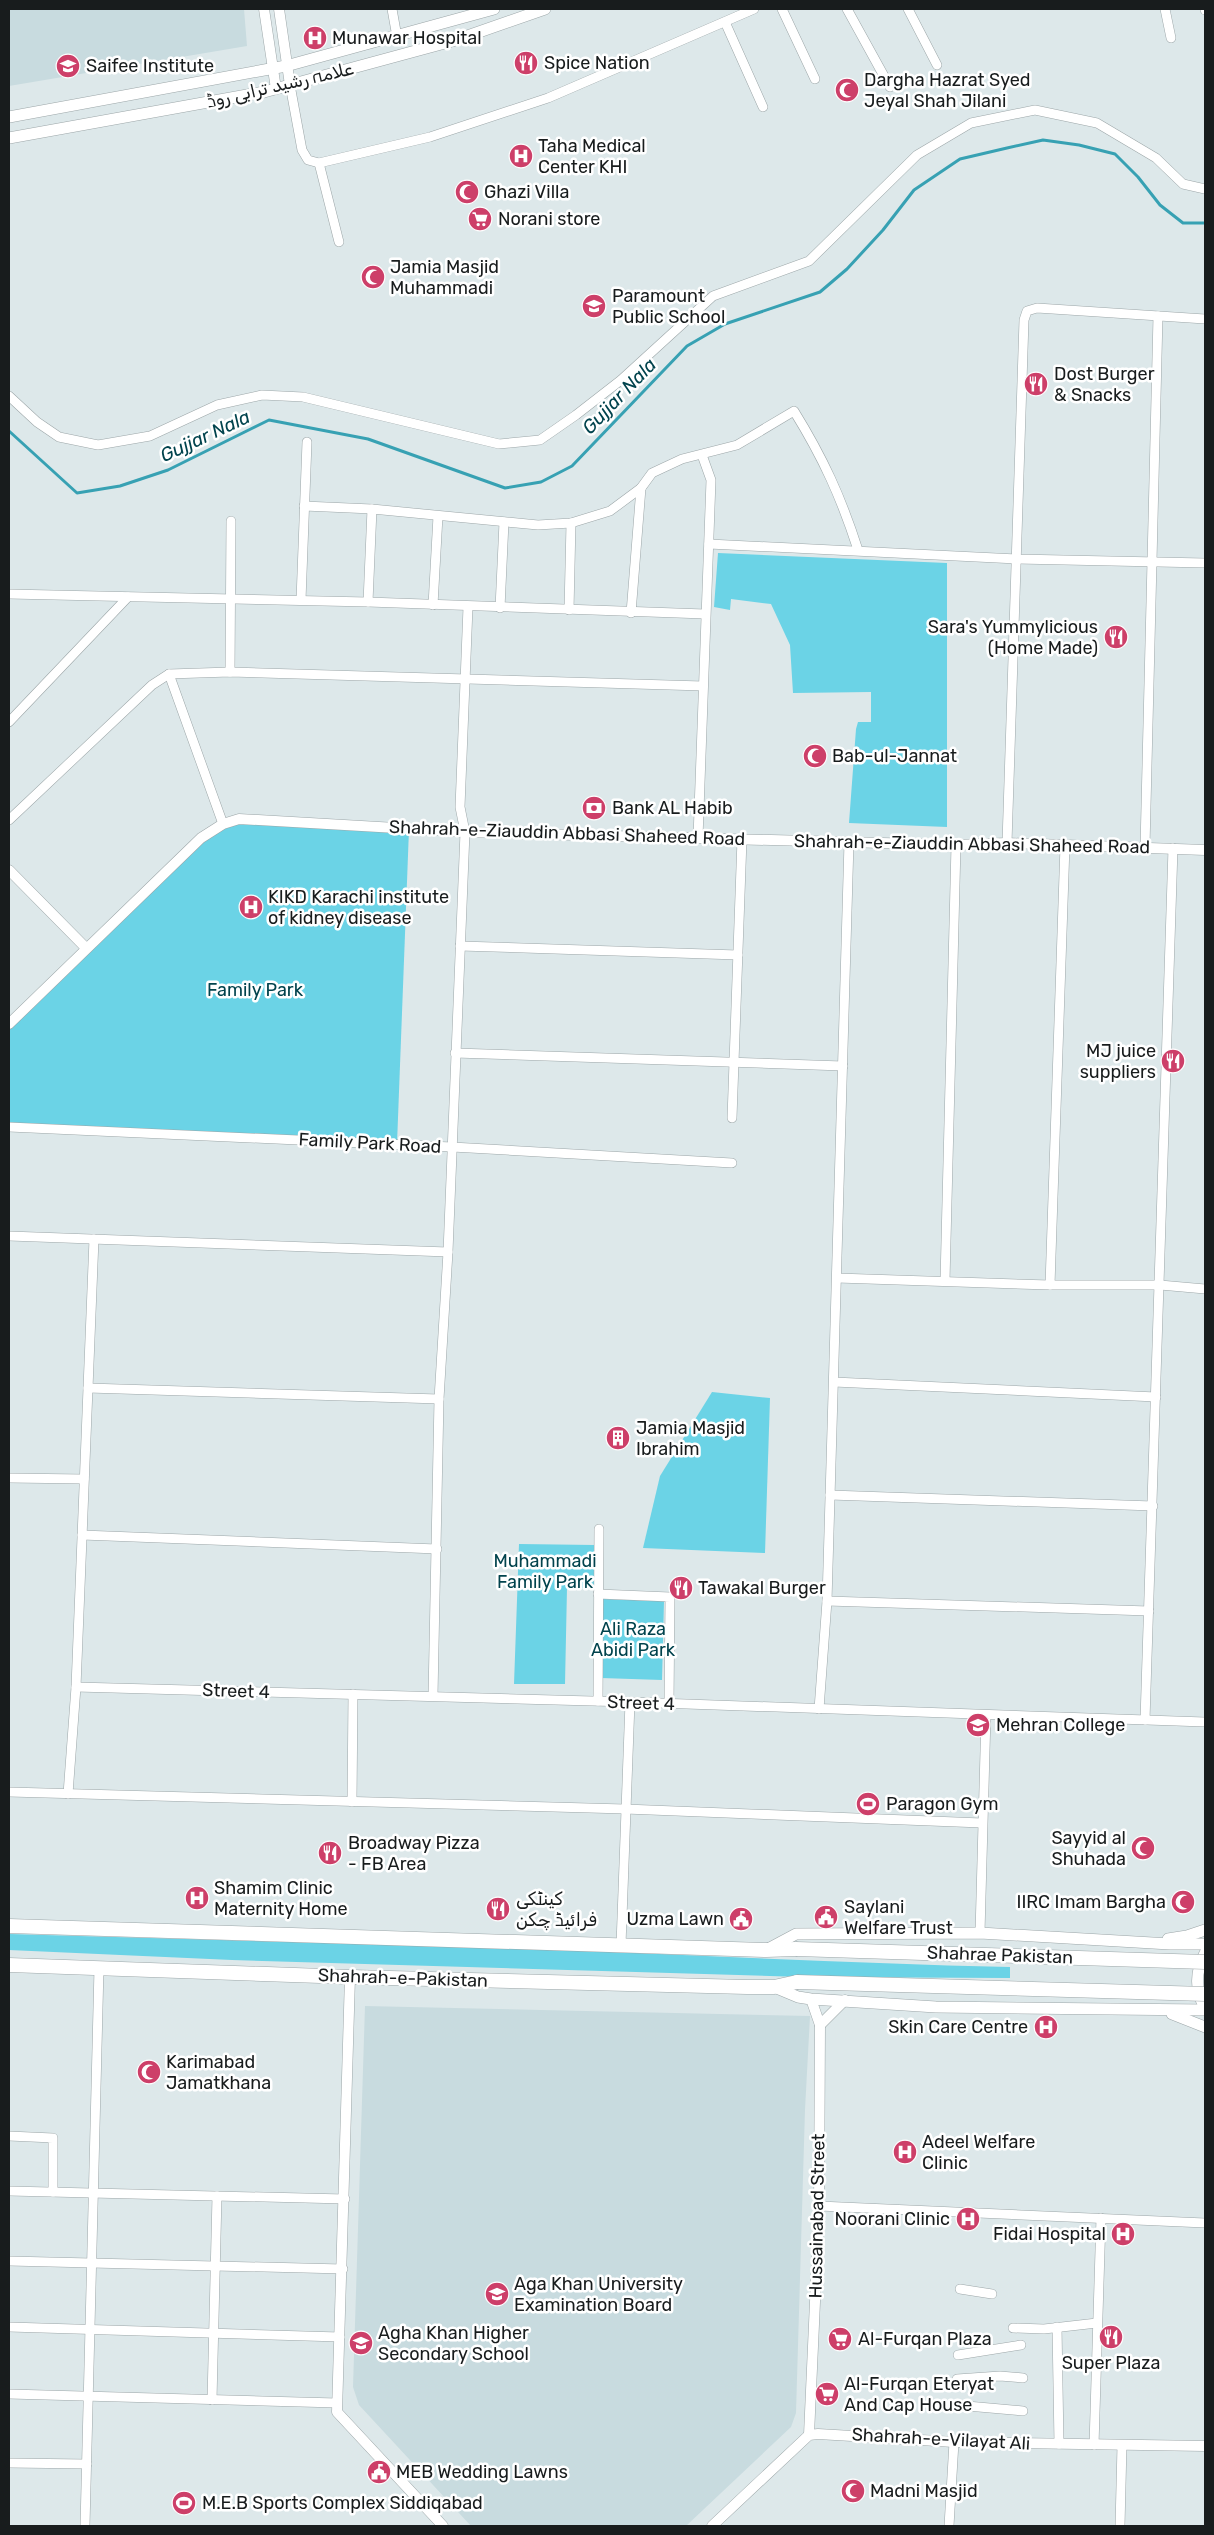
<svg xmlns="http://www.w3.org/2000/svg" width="1214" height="2535" viewBox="0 0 1214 2535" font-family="Rubik,Cairo,sans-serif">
	<rect width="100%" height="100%" fill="#dde8ea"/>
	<g fill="#c8dbdf">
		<path d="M 9,9 L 244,9 L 247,46 L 9,86 Z"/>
		<path d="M 365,2006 L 810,2016 L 805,2110 L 796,2413 L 791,2427 L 686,2526 L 471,2526 L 359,2405 L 353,2387 Z"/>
	</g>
	<g fill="#6bd3e6">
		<path d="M 718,553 L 947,563 L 947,827 L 849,823 L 856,729 L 858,722 L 871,722 L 871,692 L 793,693 L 790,645 L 771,604 L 731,599 L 730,610 L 714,607 Z"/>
		<path d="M 239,819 L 409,829 L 397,1144 L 9,1127 L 9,1025 L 201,838 Z"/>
		<path d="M 712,1392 L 770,1398 L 765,1553 L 643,1548 L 660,1476 Z"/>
		<path d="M 519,1544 L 595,1545 L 594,1588 L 567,1588 L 565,1684 L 514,1684 Z"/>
		<path d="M 603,1599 L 664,1601 L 662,1680 L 601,1678 Z"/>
		<path d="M 9,1934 C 175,1939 341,1943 507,1948 C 675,1954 842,1963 1010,1967 L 1010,1978 L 802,1977 L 232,1960 L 9,1950 Z"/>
	</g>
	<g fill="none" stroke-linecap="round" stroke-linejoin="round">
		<path stroke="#37a1b3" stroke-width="3" d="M 9,431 L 77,493 L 120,486 L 168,470 L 269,420 L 368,439 L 505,488 L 541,482 L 572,466 L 687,346 L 725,324 L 820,292 L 847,269 L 883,230 L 914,190 L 960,159 L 1007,148 L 1043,140 L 1079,145 L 1115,154 L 1138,177 L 1160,205 L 1183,223 L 1205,223"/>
		<g stroke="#9ca6a8" stroke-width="10">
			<g id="minor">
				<path d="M 392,9 L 397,37"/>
				<path d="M 782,9 L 815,79"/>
				<path d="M 847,9 L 890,87"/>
				<path d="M 908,9 L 937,65"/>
				<path d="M 1165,9 L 1171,38"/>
				<path d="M 1205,9 L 1205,10"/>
				<path d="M 725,22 L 763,107"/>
				<path d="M 290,85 L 302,150 L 308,160 L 319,163 L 430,137 L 548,98 L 754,9"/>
				<path d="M 319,163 L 339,242"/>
				<path d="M 9,396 L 37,422 L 59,437 L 98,445 L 150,436 L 217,405 L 262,395 L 303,397 L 499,444 L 540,440 L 576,415 L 621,380 L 713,296 L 809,261 L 917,155 L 971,123 L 1035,110 L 1097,123 L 1156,158 L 1183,184 L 1205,189"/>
				<path d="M 304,506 L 372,509 L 538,525 L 571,523 L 610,511 L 641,488 L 652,473 L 682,459 L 737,445 L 794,411 C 823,458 841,497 858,550"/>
				<path d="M 709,544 L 1017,559 L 1205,563"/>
				<path d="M 9,594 L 368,602 L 705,614"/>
				<path d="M 301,600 L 307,442"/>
				<path d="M 368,602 L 372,509"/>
				<path d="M 433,605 L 438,516"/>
				<path d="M 500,608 L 504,522"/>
				<path d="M 569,610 L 571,523"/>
				<path d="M 631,613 L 641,488"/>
				<path d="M 230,672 L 231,521"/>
				<path d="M 169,674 L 223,824"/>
				<path d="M 9,722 L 128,597"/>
				<path d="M 9,820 L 152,685 L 169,674 L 230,672 L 703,686"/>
				<path d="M 698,838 L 711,480 L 702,455"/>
				<path d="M 1007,843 L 1024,320 L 1027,311 L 1037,308 L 1205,319"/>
				<path d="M 1145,847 L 1158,316"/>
				<path d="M 460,946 L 738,955"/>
				<path d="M 455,1053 L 843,1066"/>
				<path d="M 732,1118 L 742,839"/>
				<path d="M 9,1127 L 452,1147 L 732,1163"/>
				<path d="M 9,1236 L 448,1252"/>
				<path d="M 837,1278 L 1050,1285 L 1160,1285 L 1205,1289"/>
				<path d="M 945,1281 L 956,845"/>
				<path d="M 1050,1285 L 1065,845"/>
				<path d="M 834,1382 L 1156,1397"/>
				<path d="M 88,1388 L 439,1399"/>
				<path d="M 9,1478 L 84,1479"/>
				<path d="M 830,1495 L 1153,1506"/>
				<path d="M 82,1535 L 437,1549"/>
				<path d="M 598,1594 L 670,1597 L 669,1703"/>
				<path d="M 827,1601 L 1149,1611"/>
				<path d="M 76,1687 L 630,1702 L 1205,1722"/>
				<path d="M 433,1696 L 439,1399 L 448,1252 L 465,832 L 460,807 L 468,607"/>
				<path d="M 598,1701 L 599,1529"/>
				<path d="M 819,1709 L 827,1601 L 849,842"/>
				<path d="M 1145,1720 L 1173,848"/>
				<path d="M 9,1792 L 625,1809 L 982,1823"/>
				<path d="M 68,1794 L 76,1687 L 94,1239"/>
				<path d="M 352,1802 L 353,1694"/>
				<path d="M 980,1933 L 986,1715"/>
				<path d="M 621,1945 L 630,1702"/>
				<path d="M 9,2136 L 53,2138 L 53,2192"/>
				<path d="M 9,2191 L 345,2199"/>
				<path d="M 819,2206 L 1205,2223"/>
				<path d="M 9,2261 L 343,2269"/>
				<path d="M 960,2289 L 992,2294"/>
				<path d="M 9,2327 L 340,2337"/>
				<path d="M 1057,2327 L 1059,2444"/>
				<path d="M 1013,2328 L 1044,2329 L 1097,2323"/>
				<path d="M 958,2355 L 1021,2345"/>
				<path d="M 957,2379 L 1000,2376 L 1023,2378"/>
				<path d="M 9,2394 L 337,2403"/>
				<path d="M 212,2400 L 217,2196"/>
				<path d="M 956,2405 L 1023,2411"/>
				<path d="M 1094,2445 L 1101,2218"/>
				<path d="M 9,2463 L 87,2464"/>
				<path d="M 85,2526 L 99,1968"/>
				<path d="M 949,2526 L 954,2442"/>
				<path d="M 1120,2526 L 1122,2445"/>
			</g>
		</g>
		<g stroke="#9ca6a8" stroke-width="11">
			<g id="tertiary">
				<path d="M 264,9 L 276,89"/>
				<path d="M 279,9 L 290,85"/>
				<path d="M 9,870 L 86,948"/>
				<path d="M 9,1024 L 201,838 L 223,824 L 239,819 L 465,832 L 956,845 L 1007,843 L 1205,850"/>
				<path d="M 350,1977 L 337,2412 L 443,2526"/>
				<path d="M 820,2025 L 845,2000"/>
				<path d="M 809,2435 L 819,2213 L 820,2025 L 811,1999"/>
				<path d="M 712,2526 L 809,2435 L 818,2434 L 954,2442 L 1205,2446"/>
			</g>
		</g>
		<g stroke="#9ca6a8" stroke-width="12">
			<g id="secondary">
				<path d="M 9,117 L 286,66 L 494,9"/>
				<path d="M 9,138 L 264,92 L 456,40 L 545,9"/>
				<path d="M 1168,1939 L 1187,1936 L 1205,1930"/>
				<path d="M 766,1950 L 796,1934 L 980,1933 L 1170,1944 L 1205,1944"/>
				<path d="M 1205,1953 C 1195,1972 1195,1990 1205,2008"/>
				<path d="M 774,1987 L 798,1997 L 811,1999 L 936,2007 L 1205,2010"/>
				<path d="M 1172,2014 L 1205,2027"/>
			</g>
		</g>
		<g stroke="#9ca6a8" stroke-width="15">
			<g id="trunk">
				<path d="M 9,1926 L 766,1950 L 796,1949"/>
				<path d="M 9,1965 L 350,1977 L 747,1987 L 774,1987 L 797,1982"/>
			</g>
		</g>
		<use href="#minor" stroke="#fff" stroke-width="9"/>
		<use href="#tertiary" stroke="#fff" stroke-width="10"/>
		<use href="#secondary" stroke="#fff" stroke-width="11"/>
		<use href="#trunk" stroke="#fff" stroke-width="14"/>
		<g stroke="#9ca6a8" stroke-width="15" stroke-linecap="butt">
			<g id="trunk-bridge">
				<path d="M 796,1949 L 1205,1962"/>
				<path d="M 797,1982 L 1205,1994"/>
			</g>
		</g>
		<use href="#trunk-bridge" stroke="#fff" stroke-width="14"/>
	</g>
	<defs>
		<g id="hospital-disc" transform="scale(1.25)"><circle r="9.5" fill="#cd3f69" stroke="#fff"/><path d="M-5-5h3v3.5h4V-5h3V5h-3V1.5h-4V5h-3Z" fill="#fff"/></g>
		<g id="restaurant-disc" transform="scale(1.25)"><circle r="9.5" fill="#cd3f69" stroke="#fff"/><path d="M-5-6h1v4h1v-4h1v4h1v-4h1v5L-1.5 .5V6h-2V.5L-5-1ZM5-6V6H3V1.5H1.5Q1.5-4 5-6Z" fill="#fff"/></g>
		<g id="university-disc" transform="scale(1.25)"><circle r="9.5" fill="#cd3f69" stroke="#fff"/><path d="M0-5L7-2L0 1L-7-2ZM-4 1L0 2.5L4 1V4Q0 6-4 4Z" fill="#fff"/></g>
		<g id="mosque-disc" transform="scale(1.25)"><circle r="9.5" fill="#cd3f69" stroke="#fff"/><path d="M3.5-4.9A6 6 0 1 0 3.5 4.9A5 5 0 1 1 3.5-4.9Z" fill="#fff"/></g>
		<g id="supermarket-disc" transform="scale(1.25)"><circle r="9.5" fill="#cd3f69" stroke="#fff"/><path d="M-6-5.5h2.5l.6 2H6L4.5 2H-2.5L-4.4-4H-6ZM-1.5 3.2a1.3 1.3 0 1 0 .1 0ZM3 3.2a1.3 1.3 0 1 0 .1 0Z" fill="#fff"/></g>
		<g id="school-disc" transform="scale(1.25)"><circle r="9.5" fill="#cd3f69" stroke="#fff"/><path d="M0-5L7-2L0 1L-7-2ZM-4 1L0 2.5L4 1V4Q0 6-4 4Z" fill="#fff"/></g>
		<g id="bank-disc" transform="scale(1.25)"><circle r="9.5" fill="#cd3f69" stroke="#fff"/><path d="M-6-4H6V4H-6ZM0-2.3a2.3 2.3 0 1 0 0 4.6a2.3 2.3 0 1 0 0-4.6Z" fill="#fff"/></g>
		<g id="building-disc" transform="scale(1.25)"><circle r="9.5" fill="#cd3f69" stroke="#fff"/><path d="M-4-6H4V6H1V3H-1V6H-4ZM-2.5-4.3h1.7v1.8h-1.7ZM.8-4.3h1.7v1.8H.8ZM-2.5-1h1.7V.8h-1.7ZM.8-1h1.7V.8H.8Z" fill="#fff"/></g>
		<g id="stadium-disc" transform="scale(1.25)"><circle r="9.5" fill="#cd3f69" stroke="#fff"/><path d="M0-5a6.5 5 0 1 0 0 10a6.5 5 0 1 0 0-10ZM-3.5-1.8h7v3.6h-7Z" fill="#fff"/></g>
		<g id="civic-disc" transform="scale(1.25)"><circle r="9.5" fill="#cd3f69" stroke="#fff"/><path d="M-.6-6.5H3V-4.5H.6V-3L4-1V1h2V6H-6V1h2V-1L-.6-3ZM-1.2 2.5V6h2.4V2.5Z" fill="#fff"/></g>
	</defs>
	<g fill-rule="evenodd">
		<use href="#hospital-disc" x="315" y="38"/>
		<use href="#restaurant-disc" x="526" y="63"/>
		<use href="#university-disc" x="68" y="66"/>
		<use href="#mosque-disc" x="847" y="90"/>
		<use href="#hospital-disc" x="521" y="156"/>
		<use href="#mosque-disc" x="467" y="192"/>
		<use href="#supermarket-disc" x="480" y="219"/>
		<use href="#mosque-disc" x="373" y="277"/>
		<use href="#school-disc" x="594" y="306"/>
		<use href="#restaurant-disc" x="1036" y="384"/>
		<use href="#restaurant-disc" x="1116" y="637"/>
		<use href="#mosque-disc" x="815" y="756"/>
		<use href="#bank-disc" x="594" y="808"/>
		<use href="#hospital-disc" x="251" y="907"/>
		<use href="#restaurant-disc" x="1173" y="1061"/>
		<use href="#building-disc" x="618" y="1438"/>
		<use href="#restaurant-disc" x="681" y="1588"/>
		<use href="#university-disc" x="978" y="1725"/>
		<use href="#stadium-disc" x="868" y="1804"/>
		<use href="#mosque-disc" x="1143" y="1848"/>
		<use href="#restaurant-disc" x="330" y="1853"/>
		<use href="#hospital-disc" x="197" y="1898"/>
		<use href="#mosque-disc" x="1183" y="1902"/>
		<use href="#restaurant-disc" x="498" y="1909"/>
		<use href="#civic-disc" x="826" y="1917"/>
		<use href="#civic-disc" x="741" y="1919"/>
		<use href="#hospital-disc" x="1046" y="2027"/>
		<use href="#mosque-disc" x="149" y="2072"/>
		<use href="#hospital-disc" x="905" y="2152"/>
		<use href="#hospital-disc" x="968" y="2219"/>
		<use href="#hospital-disc" x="1123" y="2234"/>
		<use href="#university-disc" x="497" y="2294"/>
		<use href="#restaurant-disc" x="1111" y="2337"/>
		<use href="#supermarket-disc" x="840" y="2339"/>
		<use href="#school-disc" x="361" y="2343"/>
		<use href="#supermarket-disc" x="827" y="2394"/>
		<use href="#civic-disc" x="379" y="2472"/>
		<use href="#mosque-disc" x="853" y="2491"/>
		<use href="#stadium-disc" x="184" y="2503"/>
	</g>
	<g text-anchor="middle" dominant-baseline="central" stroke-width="5" stroke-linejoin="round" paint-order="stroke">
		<g font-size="18" fill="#181c1d" stroke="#fff" text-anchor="start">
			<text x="332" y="38">Munawar Hospital</text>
			<text x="544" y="63">Spice Nation</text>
			<text x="86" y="66">Saifee Institute</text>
			<text x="864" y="80">Dargha Hazrat Syed<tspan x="864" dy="21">Jeyal Shah Jilani</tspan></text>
			<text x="538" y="146">Taha Medical<tspan x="538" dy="21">Center KHI</tspan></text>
			<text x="484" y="192">Ghazi Villa</text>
			<text x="498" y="219">Norani store</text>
			<text x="390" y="267">Jamia Masjid<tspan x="390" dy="21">Muhammadi</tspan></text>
			<text x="612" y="296">Paramount<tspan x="612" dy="21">Public School</tspan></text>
			<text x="1054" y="374">Dost Burger<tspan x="1054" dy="21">&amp; Snacks</tspan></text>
			<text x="1098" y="627" text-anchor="end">Sara's Yummylicious<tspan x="1098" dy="21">(Home Made)</tspan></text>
			<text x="832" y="756">Bab-ul-Jannat</text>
			<text x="612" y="808">Bank AL Habib</text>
			<text x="268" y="897">KIKD Karachi institute<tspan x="268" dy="21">of kidney disease</tspan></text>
			<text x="1156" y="1051" text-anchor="end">MJ juice<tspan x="1156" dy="21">suppliers</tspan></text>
			<text x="636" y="1428">Jamia Masjid<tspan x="636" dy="21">Ibrahim</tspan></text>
			<text x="698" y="1588">Tawakal Burger</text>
			<text x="996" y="1725">Mehran College</text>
			<text x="886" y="1804">Paragon Gym</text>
			<text x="1126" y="1838" text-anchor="end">Sayyid al<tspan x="1126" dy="21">Shuhada</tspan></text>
			<text x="348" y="1843">Broadway Pizza<tspan x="348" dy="21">- FB Area</tspan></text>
			<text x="214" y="1888">Shamim Clinic<tspan x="214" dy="21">Maternity Home</tspan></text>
			<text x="516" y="1899">کینٹکی<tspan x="516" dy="21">فرائیڈ چکن</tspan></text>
			<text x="1166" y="1902" text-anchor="end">IIRC Imam Bargha</text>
			<text x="844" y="1907">Saylani<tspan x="844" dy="21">Welfare Trust</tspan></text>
			<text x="724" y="1919" text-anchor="end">Uzma Lawn</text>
			<text x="1028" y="2027" text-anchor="end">Skin Care Centre</text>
			<text x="166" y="2062">Karimabad<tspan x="166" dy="21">Jamatkhana</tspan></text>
			<text x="922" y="2142">Adeel Welfare<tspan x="922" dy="21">Clinic</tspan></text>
			<text x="950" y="2219" text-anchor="end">Noorani Clinic</text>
			<text x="1106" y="2234" text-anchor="end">Fidai Hospital</text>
			<text x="514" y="2284">Aga Khan University<tspan x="514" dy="21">Examination Board</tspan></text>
			<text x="378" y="2333">Agha Khan Higher<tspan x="378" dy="21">Secondary School</tspan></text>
			<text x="858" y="2339">Al-Furqan Plaza</text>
			<text x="1111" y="2363" text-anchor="middle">Super Plaza</text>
			<text x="844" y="2384">Al-Furqan Eteryat<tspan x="844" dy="21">And Cap House</tspan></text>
			<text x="396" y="2472">MEB Wedding Lawns</text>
			<text x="870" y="2491">Madni Masjid</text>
			<text x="202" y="2503">M.E.B Sports Complex Siddiqabad</text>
		</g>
		<g font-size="18" fill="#181c1d" stroke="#fff">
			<text transform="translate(280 85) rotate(-13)">علامہ رشید ترابی روڈ</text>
			<text transform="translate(567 833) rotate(2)">Shahrah-e-Ziauddin Abbasi Shaheed Road</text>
			<text transform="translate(972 844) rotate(1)">Shahrah-e-Ziauddin Abbasi Shaheed Road</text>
			<text transform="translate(370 1143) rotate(3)">Family Park Road</text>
			<text transform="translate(236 1691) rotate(2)">Street 4</text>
			<text transform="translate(641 1703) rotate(2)">Street 4</text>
			<text transform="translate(1000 1955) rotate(2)">Shahrae Pakistan</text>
			<text transform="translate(403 1978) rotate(2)">Shahrah-e-Pakistan</text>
			<text transform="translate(817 2216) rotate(-89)">Hussainabad Street</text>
			<text transform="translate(941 2439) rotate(3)">Shahrah-e-Vilayat Ali</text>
		</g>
		<g font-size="18" fill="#01434d" stroke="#fff">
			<text x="255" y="990">Family Park</text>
			<text x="545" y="1561">Muhammadi<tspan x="545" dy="21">Family Park</tspan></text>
			<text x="633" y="1629">Ali Raza<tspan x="633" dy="21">Abidi Park</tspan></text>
		</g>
		<g font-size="19" font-style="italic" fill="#01434d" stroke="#fff">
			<text transform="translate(619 396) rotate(-46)">Gujjar Nala</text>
			<text transform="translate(205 436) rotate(-25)">Gujjar Nala</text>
		</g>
	</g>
	<rect width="1214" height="2535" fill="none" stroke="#181c1d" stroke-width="20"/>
</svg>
